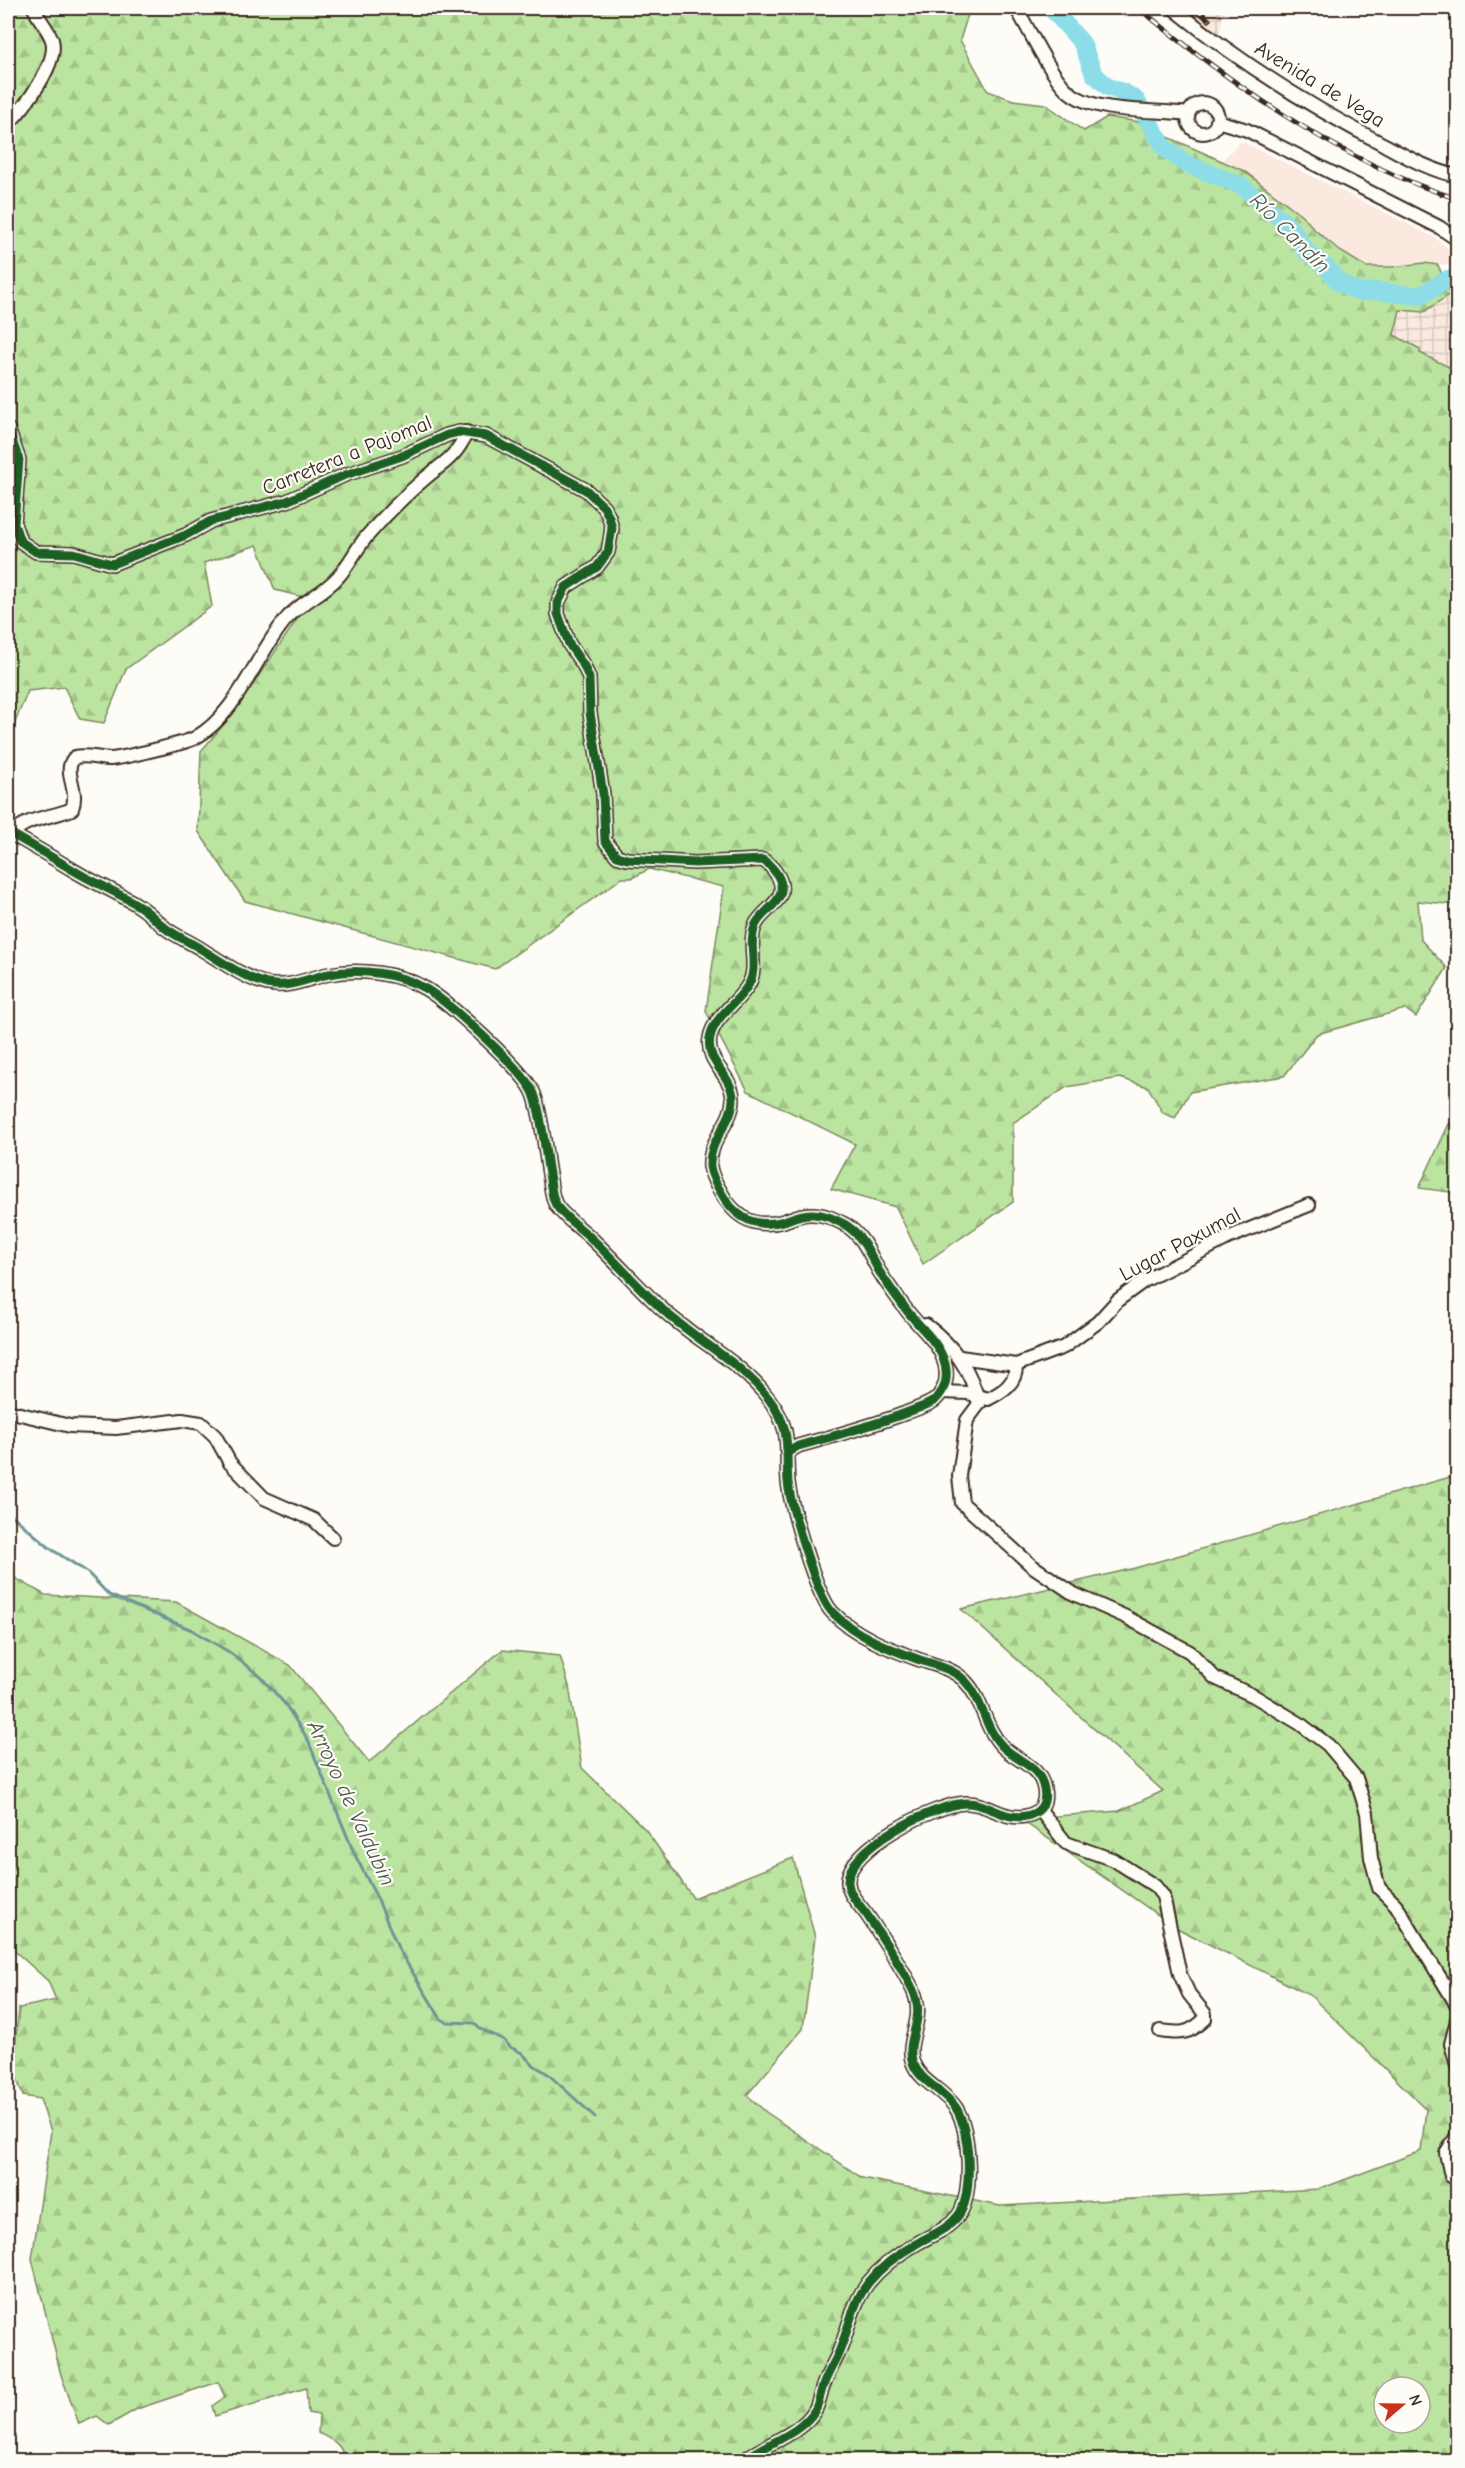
<svg xmlns="http://www.w3.org/2000/svg" width="1465" height="2468" viewBox="0 0 1465 2468" font-family="'Comic Neue',sans-serif">
	<defs>
		<pattern id="industrial-grid" width="8" height="8" patternUnits="userSpaceOnUse" patternTransform="scale(1.5)"><rect width="8" height="8" fill="#fbe9e0"/><path d="M0 4h8M4 0v8" fill="none" stroke="#d8c8c0"/></pattern>
		<pattern id="forest-firs" width="22" height="20" patternUnits="userSpaceOnUse" patternTransform="scale(1.5)"><rect width="22" height="20" fill="#bbe4a0"/><path d="M5 1l3.5 6h-7zM16 11l3.5 6h-7z" fill="#a2c489"/></pattern>
	</defs>
	<rect width="100%" height="100%" fill="#fdfcf7"/>
	<filter id="ink" filterUnits="userSpaceOnUse"><feTurbulence type="fractalNoise" baseFrequency=".0167" numOctaves="2"/><feDisplacementMap in="SourceGraphic" scale="12" xChannelSelector="R" yChannelSelector="G"/><feConvolveMatrix kernelMatrix="1 2 1 2 8 2 1 2 1" color-interpolation-filters="sRGB"/></filter>
	<g filter="url(#ink)">
		<path fill="#fbe9e0" d="M 1241,141 L 1434,237 L 1457,256 L 1457,266 L 1424,263 L 1370,268 L 1356,262 L 1314,229 L 1303,216 L 1251,176 L 1222,160 Z"/>
		<g fill="url(#industrial-grid)">
			<path d="M 1182,8 L 1225,8 L 1218,36 Z"/>
			<path d="M 1450,294 L 1457,295 L 1457,371 L 1419,353 L 1394,335 L 1399,310 L 1424,312 Z"/>
		</g>
		<g fill="url(#forest-firs)" stroke="#7b875f" stroke-width="1.5" fill-rule="evenodd">
			<path d="M 8,8 L 970,8 L 960,40 L 988,91 L 1013,100 L 1045,104 L 1084,131 L 1107,117 L 1140,122 L 1168,137 L 1244,171 L 1303,216 L 1314,229 L 1340,251 L 1366,267 L 1392,267 L 1424,263 L 1438,265 L 1450,294 L 1424,312 L 1400,310 L 1394,335 L 1420,349 L 1420,353 L 1457,371 L 1457,905 L 1418,901 L 1421,940 L 1447,968 L 1416,1017 L 1405,1009 L 1317,1034 L 1284,1076 L 1190,1092 L 1175,1118 L 1163,1113 L 1148,1087 L 1120,1078 L 1067,1087 L 1013,1123 L 1013,1202 L 923,1264 L 896,1207 L 831,1189 L 855,1144 L 748,1091 L 706,1011 L 724,887 L 649,869 L 632,878 L 622,878 L 495,969 L 245,901 L 198,831 L 201,751 L 232,715 L 311,599 L 275,590 L 257,545 L 204,563 L 212,606 L 126,669 L 104,723 L 80,719 L 64,687 L 28,691 L 8,739 Z"/>
			<path d="M 1457,1123 L 1457,1193 L 1419,1188 L 1449,1124 Z"/>
			<path d="M 1457,1475 L 1457,2460 L 344,2460 C 343,2444 332,2440 318,2433 L 319,2415 L 308,2413 L 306,2388 L 215,2416 L 212,2406 L 225,2397 L 218,2382 L 137,2409 L 109,2425 L 97,2416 L 79,2424 L 61,2375 L 32,2259 L 51,2131 L 40,2099 L 23,2096 L 13,2067 L 19,2008 L 56,2000 L 48,1981 L 8,1945 L 8,1574 L 45,1595 L 176,1602 L 290,1665 L 369,1762 L 502,1650 L 560,1656 L 569,1686 L 582,1768 L 646,1830 L 693,1898 L 793,1858 L 815,1937 L 803,2029 L 747,2095 L 766,2112 L 862,2178 L 1000,2206 L 1320,2189 L 1421,2151 L 1426,2109 L 1311,1996 L 1177,1928 L 1020,1819 L 1119,1811 L 1163,1791 L 961,1609 L 1135,1568 ZM 1384,2387 L 1420,2387 L 1420,2423 L 1384,2423 Z"/>
		</g>
		<g fill="none" stroke-linecap="round" stroke-linejoin="round">
			<path stroke="#6c9597" stroke-width="3" d="M 8,1512 L 51,1549 L 87,1572 L 109,1595 L 192,1630 L 229,1652 L 260,1676 L 285,1704 L 307,1738 L 354,1853 L 378,1900 L 399,1950 L 441,2019 L 447,2022 L 474,2023 L 480,2029 L 504,2040 L 510,2047 L 522,2053 L 532,2064 L 548,2074 L 595,2117"/>
			<path stroke="#8ddde8" stroke-width="18" d="M 1051,8 L 1082,43 L 1094,74 L 1108,87 L 1125,93 L 1136,100 L 1164,147 L 1184,163 L 1242,186 L 1284,222 L 1295,234 L 1306,251 L 1327,268 L 1340,283 L 1358,292 L 1376,291 L 1420,296 L 1448,279 L 1458,281"/>
			<g stroke="#3b2a1e" stroke-width="16">
				<g id="minor">
					<path d="M 1016,8 C 1029,29 1050,74 1067,90 C 1093,115 1154,109 1188,114"/>
					<path d="M 1173,8 C 1237,60 1307,105 1381,143 C 1405,156 1431,171 1458,176"/>
					<circle cx="1203" cy="118" r="15"/>
					<path d="M 1217,121 L 1247,130 L 1439,227 L 1458,240"/>
					<path d="M 8,124 C 24,108 59,63 52,40 C 48,28 38,19 34,8"/>
					<path d="M 8,429 L 19,460 L 14,524 L 20,541 L 36,552 L 74,553 L 112,564 L 186,535 L 211,521 L 287,501 L 345,475 L 402,456 L 447,435 L 459,432 L 486,436 L 586,490 L 604,507 L 609,517 L 612,528 L 608,552 L 597,567 L 566,587 L 558,603 L 558,614 L 569,644 L 584,666 L 589,678 L 590,713 L 603,794 L 605,841 L 617,856 L 627,859 L 695,863 L 763,860 C 771,865 780,876 781,885 C 784,903 761,911 755,926 C 747,946 760,969 747,987 C 736,1004 713,1018 710,1038 C 705,1063 733,1075 733,1099 C 733,1123 708,1139 710,1167 C 712,1179 719,1189 725,1199 C 740,1221 758,1228 784,1221 C 792,1218 801,1214 810,1214 C 822,1213 834,1219 844,1224 C 863,1235 869,1253 879,1271 C 887,1284 896,1296 905,1308 C 916,1324 936,1339 943,1358 C 949,1373 947,1389 935,1400 C 927,1406 915,1409 906,1413 C 871,1426 834,1436 798,1446 L 790,1451"/>
					<path d="M 8,832 C 30,844 51,857 73,870 C 94,883 118,892 139,906 C 150,913 158,923 168,930 C 178,937 190,942 201,949 C 221,961 244,978 267,984 C 289,989 308,978 329,974 C 360,968 399,973 426,989 C 448,1002 526,1072 534,1094 C 543,1119 545,1153 550,1180 C 551,1187 552,1198 556,1205 C 564,1218 581,1228 592,1239 C 616,1262 639,1288 663,1310 C 697,1341 741,1362 769,1399 C 793,1431 785,1448 788,1482 C 791,1507 816,1595 832,1612 C 855,1636 890,1649 920,1660 C 935,1665 954,1669 965,1681 C 983,1699 984,1728 1002,1746 C 1016,1761 1040,1765 1044,1789 C 1047,1804 1040,1813 1026,1816 C 1004,1821 987,1802 966,1803 C 935,1804 845,1849 848,1883 C 849,1896 860,1905 867,1915 C 882,1937 901,1966 913,1990 C 927,2020 904,2040 913,2063 C 921,2083 944,2090 956,2108 C 970,2129 974,2195 958,2216 C 947,2230 931,2235 916,2244 C 898,2254 881,2267 868,2283 C 852,2304 849,2329 839,2352 C 834,2364 827,2374 823,2386 C 820,2394 819,2403 815,2410 C 801,2434 765,2444 744,2460"/>
					<path d="M 12,834 C 27,817 51,818 72,809 C 80,788 61,771 75,757 C 87,754 99,759 111,759 C 122,758 186,743 195,738 C 240,712 255,654 288,617 C 303,601 324,593 338,577 C 349,565 356,549 367,536 C 389,511 412,488 439,467 C 451,458 462,447 466,432"/>
					<path d="M 926,1325 C 954,1346 971,1370 979,1404 L 967,1420 L 959,1476 L 962,1503 L 1031,1565 L 1074,1594 L 1126,1617 L 1190,1652 L 1215,1678 L 1254,1696 L 1299,1723 L 1328,1745 L 1356,1778 L 1367,1813 L 1371,1858 L 1379,1888 L 1396,1905 L 1458,2007"/>
					<path d="M 960,1357 L 1016,1365 L 1064,1347 L 1098,1322 L 1118,1300 L 1144,1281 L 1230,1237 L 1309,1205"/>
					<path d="M 941,1392 L 968,1393 L 988,1399 C 1002,1392 1017,1383 1016,1365"/>
					<path d="M 8,1411 L 70,1426 L 116,1428 L 182,1420 L 201,1423 L 215,1436 L 230,1463 L 264,1498 L 314,1520 L 333,1538"/>
					<path d="M 1040,1810 L 1066,1843 L 1114,1860 L 1155,1886 L 1163,1896 L 1180,1974 L 1189,1994 L 1205,2014 L 1205,2019 C 1190,2034 1181,2034 1160,2031"/>
					<path d="M 1458,2016 L 1451,2044 L 1458,2069"/>
					<path d="M 1458,2134 L 1446,2153 L 1451,2176 L 1458,2180"/>
				</g>
			</g>
			<use href="#minor" stroke="#fdfcf7" stroke-width="12"/>
			<g stroke="#3b2a1e" stroke-width="5">
				<g id="rail">
					<path d="M 1139,8 C 1231,84 1342,163 1458,199"/>
					<path d="M 1195,8 L 1209,20"/>
				</g>
			</g>
			<use href="#rail" stroke="#fdfcf7" stroke-width="3" stroke-dasharray="9" stroke-linecap="butt"/>
			<g stroke="#fdfcf7" stroke-width="13">
				<g id="cycleway">
					<path d="M 8,429 L 19,460 L 14,524 L 20,541 L 36,552 L 74,553 L 112,564 L 186,535 L 211,521 L 287,501 L 345,475 L 402,456 L 447,435 L 459,432 L 486,436 L 586,490 L 604,507 L 609,517 L 612,528 L 608,552 L 597,567 L 566,587 L 558,603 L 558,614 L 569,644 L 584,666 L 589,678 L 590,713 L 603,794 L 605,841 L 617,856 L 627,859 L 695,863 L 763,860 C 771,865 780,876 781,885 C 784,903 761,911 755,926 C 747,946 760,969 747,987 C 736,1004 713,1018 710,1038 C 705,1063 733,1075 733,1099 C 733,1123 708,1139 710,1167 C 712,1179 719,1189 725,1199 C 740,1221 758,1228 784,1221 C 792,1218 801,1214 810,1214 C 822,1213 834,1219 844,1224 C 863,1235 869,1253 879,1271 C 887,1284 896,1296 905,1308 C 916,1324 936,1339 943,1358 C 949,1373 947,1389 935,1400 C 927,1406 915,1409 906,1413 C 871,1426 834,1436 798,1446 L 790,1451"/>
					<path d="M 8,832 C 30,844 51,857 73,870 C 94,883 118,892 139,906 C 150,913 158,923 168,930 C 178,937 190,942 201,949 C 221,961 244,978 267,984 C 289,989 308,978 329,974 C 360,968 399,973 426,989 C 448,1002 526,1072 534,1094 C 543,1119 545,1153 550,1180 C 551,1187 552,1198 556,1205 C 564,1218 581,1228 592,1239 C 616,1262 639,1288 663,1310 C 697,1341 741,1362 769,1399 C 793,1431 785,1448 788,1482 C 791,1507 816,1595 832,1612 C 855,1636 890,1649 920,1660 C 935,1665 954,1669 965,1681 C 983,1699 984,1728 1002,1746 C 1016,1761 1040,1765 1044,1789 C 1047,1804 1040,1813 1026,1816 C 1004,1821 987,1802 966,1803 C 935,1804 845,1849 848,1883 C 849,1896 860,1905 867,1915 C 882,1937 901,1966 913,1990 C 927,2020 904,2040 913,2063 C 921,2083 944,2090 956,2108 C 970,2129 974,2195 958,2216 C 947,2230 931,2235 916,2244 C 898,2254 881,2267 868,2283 C 852,2304 849,2329 839,2352 C 834,2364 827,2374 823,2386 C 820,2394 819,2403 815,2410 C 801,2434 765,2444 744,2460"/>
				</g>
			</g>
			<use href="#cycleway" stroke="#1b5e20" stroke-width="9"/>
		</g>
	</g>
	<g text-anchor="middle" dominant-baseline="central" stroke-width="4.5" stroke-linejoin="round" paint-order="stroke">
		<g font-size="21" fill="#3b2a1e" stroke="#fdfcf7">
			<text transform="translate(1320 84) rotate(31)">Avenida de Vega</text>
			<text transform="translate(347 455) rotate(-22)">Carretera a Pajomal</text>
			<text transform="translate(1180 1244) rotate(-28)">Lugar Paxumal</text>
		</g>
		<g font-size="22" font-style="italic" fill="#505750" stroke="#fdfcf7">
			<text transform="translate(1290 233) rotate(45)">Río Candín</text>
			<text transform="translate(351 1803) rotate(65)">Arroyo de Valdubin</text>
		</g>
	</g>
	<rect width="1465" height="2468" fill="none" stroke="#fdfcf7" stroke-width="30"/>
	<rect x="15" y="15" width="1435" height="2438" fill="none" stroke="#3b2a1e" stroke-width="2" filter="url(#ink)"/>
	<g transform="translate(1402 2405) rotate(70)"><circle r="28" fill="#fdfcf7" stroke="#afa8a0" stroke-width="1.5"/>
	<path d="M0-4.5L10 22L0 15L-10 22Z" fill="#c8321e"/>
	<text y="-9" font-size="16" font-weight="bold" text-anchor="middle" fill="#3b2a1e">N</text>
	</g>
</svg>
